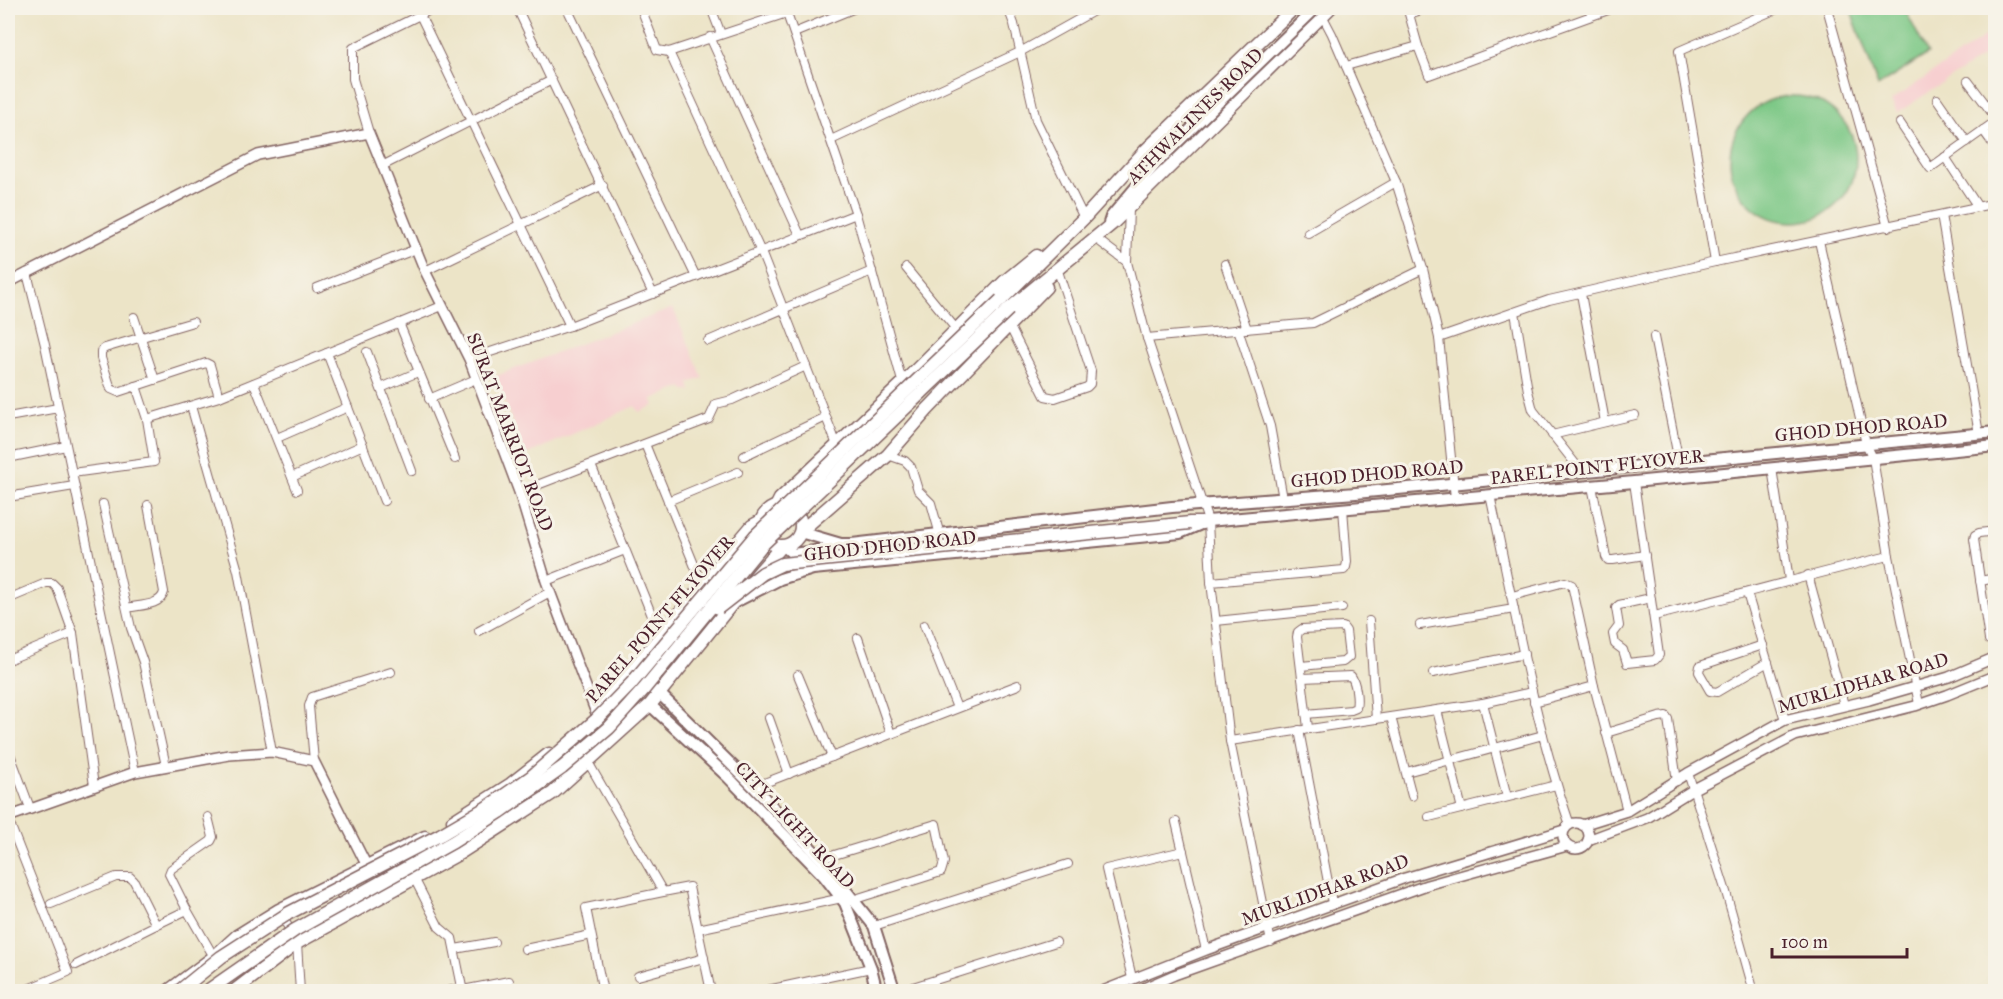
<svg xmlns="http://www.w3.org/2000/svg" width="2003" height="999" viewBox="0 0 2003 999" font-family="'IM FELL Great Primer',serif">
	<rect width="100%" height="100%" fill="#f7f3e8"/>
	<filter id="ink" filterUnits="userSpaceOnUse"><feTurbulence type="fractalNoise" baseFrequency=".0167" numOctaves="2"/><feDisplacementMap in="SourceGraphic" scale="12" xChannelSelector="R" yChannelSelector="G"/><feConvolveMatrix kernelMatrix="1 2 1 2 8 2 1 2 1" color-interpolation-filters="sRGB"/></filter>
	<filter id="wash" filterUnits="userSpaceOnUse"><feTurbulence type="fractalNoise" baseFrequency=".008" numOctaves="4" result="noise"/><feDisplacementMap in="SourceGraphic" scale="24" xChannelSelector="R" yChannelSelector="G"/><feGaussianBlur stdDeviation="1.35" result="paint"/><feColorMatrix in="noise" values="0 0 0 0 0 0 0 0 0 0 0 0 0 0 0 0 0 1.4 0 .05"/><feComposite in="paint" operator="in"/></filter>
	<g filter="url(#wash)">
		<rect width="100%" height="100%" fill="#ece4c7"/>
		<g fill="#f7cfd0">
			<path d="M 1989,34 L 1995,43 L 1995,49 L 1897,113 L 1891,101 Z"/>
			<path d="M 673,308 L 703,378 L 689,383 L 691,391 L 685,391 L 683,387 L 652,399 L 655,405 L 639,412 L 635,406 L 524,456 L 496,376 Z"/>
		</g>
		<g fill="#7dc886" stroke="#647458" stroke-width="1.5">
			<path d="M 1850,8 L 1904,8 L 1928,54 L 1878,86 Z"/>
			<circle cx="1793" cy="159" r="63"/>
		</g>
	</g>
	<g filter="url(#ink)">
		<g fill="none" stroke-linecap="round" stroke-linejoin="round">
			<g stroke="#836462" stroke-width="10">
				<g id="minor">
					<path d="M 517,8 L 653,294"/>
					<path d="M 567,8 L 696,277"/>
					<path d="M 641,8 L 657,50 L 669,52 L 787,13"/>
					<path d="M 711,8 L 721,34"/>
					<path d="M 785,8 L 856,214 L 903,385"/>
					<path d="M 1008,8 L 1014,24 L 1036,120 L 1084,218"/>
					<path d="M 1827,8 L 1888,227"/>
					<path d="M 1321,13 L 1332,34 L 1396,182 L 1423,269 L 1439,338 L 1549,300 L 1715,262 L 1996,203"/>
					<path d="M 420,15 L 570,326"/>
					<path d="M 794,33 L 855,8"/>
					<path d="M 710,37 L 800,235"/>
					<path d="M 1418,46 L 1409,14 L 1427,8"/>
					<path d="M 669,52 L 761,252 L 837,445"/>
					<path d="M 1346,66 L 1418,46 L 1429,75 L 1608,10 L 1608,8"/>
					<path d="M 1968,81 L 1996,118"/>
					<path d="M 1937,99 L 1967,142"/>
					<path d="M 1900,123 L 1930,168 L 1996,121"/>
					<path d="M 1983,130 L 1996,148"/>
					<path d="M 369,133 L 353,79 L 353,48 L 434,8"/>
					<path d="M 831,140 L 1020,52 L 1099,8"/>
					<path d="M 1945,157 L 1978,207"/>
					<path d="M 382,166 L 552,80"/>
					<path d="M 1941,215 L 1979,434"/>
					<path d="M 1308,233 L 1396,182"/>
					<path d="M 1095,238 L 1127,262 L 1129,209"/>
					<path d="M 1819,241 L 1866,444 L 1873,458 L 1889,556 L 1919,704"/>
					<path d="M 1127,262 L 1147,338 L 1208,521 L 1211,582 L 1230,741 L 1271,942"/>
					<path d="M 1715,262 L 1679,51 L 1779,8"/>
					<path d="M 1225,264 L 1247,329"/>
					<path d="M 906,268 L 956,329"/>
					<path d="M 425,271 L 603,185"/>
					<path d="M 27,273 L 45,345 L 135,772"/>
					<path d="M 317,288 L 416,249"/>
					<path d="M 1581,294 L 1605,422"/>
					<path d="M 1515,312 L 1528,391 L 1533,410 L 1581,471"/>
					<path d="M 134,317 L 155,380"/>
					<path d="M 193,322 L 105,348 L 101,351 L 101,358 L 111,389 L 118,392 L 206,363 L 210,365 L 219,397"/>
					<path d="M 399,323 L 455,459"/>
					<path d="M 1009,325 L 1045,396 L 1055,398 L 1087,387 L 1090,384 L 1091,371 L 1059,274"/>
					<path d="M 1238,329 L 1270,426 L 1283,499"/>
					<path d="M 1654,337 L 1679,462"/>
					<path d="M 1147,338 L 1313,323 L 1423,269"/>
					<path d="M 1439,338 L 1455,498"/>
					<path d="M 708,341 L 872,271"/>
					<path d="M 367,352 L 412,471"/>
					<path d="M 327,353 L 384,501"/>
					<path d="M 469,359 L 570,326 L 856,214"/>
					<path d="M 254,383 L 297,490"/>
					<path d="M 136,386 L 147,419"/>
					<path d="M 381,388 L 418,372"/>
					<path d="M 429,399 L 476,379"/>
					<path d="M 191,406 L 238,571 L 272,752"/>
					<path d="M 8,417 L 58,408"/>
					<path d="M 1552,435 L 1635,415"/>
					<path d="M 277,438 L 348,407"/>
					<path d="M 645,444 L 702,584"/>
					<path d="M 888,455 L 905,461 L 911,467 L 918,490 L 931,503 L 940,535"/>
					<path d="M 744,456 L 826,417"/>
					<path d="M 8,458 L 66,446"/>
					<path d="M 591,465 L 661,638"/>
					<path d="M 1772,468 L 1789,580"/>
					<path d="M 72,473 L 154,462 L 147,419 L 219,397 L 442,306"/>
					<path d="M 292,477 L 363,445"/>
					<path d="M 1634,482 C 1642,540 1651,597 1659,655 L 1655,660 L 1627,663 L 1623,650 L 1615,644 L 1613,634 L 1619,626 L 1616,608 L 1619,605 L 1651,598"/>
					<path d="M 1592,486 L 1606,557 L 1608,560 L 1613,560 L 1645,555"/>
					<path d="M 519,492 L 709,419 L 716,404 L 732,400 L 806,366"/>
					<path d="M 1490,495 C 1514,606 1533,718 1570,825"/>
					<path d="M 8,497 L 74,486"/>
					<path d="M 668,501 L 738,472"/>
					<path d="M 103,504 L 131,628 L 143,662 L 166,766"/>
					<path d="M 1996,531 L 1979,533 L 1975,535 L 1974,539 L 1989,640 L 1996,643"/>
					<path d="M 1808,575 L 1844,705"/>
					<path d="M 546,581 L 625,550"/>
					<path d="M 1980,581 L 1996,578"/>
					<path d="M 1211,582 L 1344,570 L 1346,567 L 1347,562 L 1343,508"/>
					<path d="M 1747,593 L 1785,720"/>
					<path d="M 1512,596 L 1565,582 L 1572,585 L 1594,686 L 1627,811"/>
					<path d="M 8,599 L 46,583 L 52,583 L 57,588 L 73,633 L 94,786"/>
					<path d="M 127,608 C 139,605 161,606 164,592 L 148,505"/>
					<path d="M 1654,616 C 1732,597 1810,575 1889,556"/>
					<path d="M 1216,621 L 1342,608"/>
					<path d="M 1369,621 L 1376,719"/>
					<path d="M 924,625 L 957,708"/>
					<path d="M 1420,625 L 1514,609"/>
					<path d="M 479,631 L 550,592"/>
					<path d="M 858,638 L 891,734"/>
					<path d="M 1763,645 L 1700,666 L 1699,672 L 1710,691 L 1717,692 L 1768,662"/>
					<path d="M 8,660 L 73,633"/>
					<path d="M 1301,666 L 1343,662 L 1349,657 L 1346,631 L 1343,627 L 1302,629 L 1298,632 L 1297,637 L 1308,728"/>
					<path d="M 1433,673 L 1524,654"/>
					<path d="M 798,675 L 832,757"/>
					<path d="M 1302,678 L 1351,676 C 1356,683 1358,699 1356,708 L 1351,710 L 1306,714"/>
					<path d="M 1534,702 L 1594,686"/>
					<path d="M 1483,703 L 1507,797"/>
					<path d="M 1437,710 L 1462,809"/>
					<path d="M 1391,717 L 1412,796"/>
					<path d="M 769,718 L 789,774"/>
					<path d="M 1299,730 L 1332,903"/>
					<path d="M 1606,733 L 1659,717 L 1666,716 L 1668,719 L 1677,781"/>
					<path d="M 1230,741 L 1483,703 L 1532,692"/>
					<path d="M 8,749 L 30,808"/>
					<path d="M 314,761 L 309,706 L 312,697 L 391,672"/>
					<path d="M 588,762 L 663,892 L 586,908 L 603,992"/>
					<path d="M 1410,771 L 1543,735"/>
					<path d="M 1688,773 L 1726,892 L 1754,992"/>
					<path d="M 754,787 L 1018,685"/>
					<path d="M 1429,817 L 1556,785"/>
					<path d="M 8,819 L 68,972 L 21,992"/>
					<path d="M 1176,822 L 1206,950"/>
					<path d="M 821,859 L 936,824 L 944,862 L 941,872 L 849,901"/>
					<path d="M 414,878 L 439,927 L 452,938 L 463,992"/>
					<path d="M 663,892 L 689,887 L 711,992"/>
					<path d="M 51,904 L 116,877 L 130,877 L 134,881 L 156,925 L 187,910 L 214,957"/>
					<path d="M 187,910 L 169,874 L 171,869 L 211,841 L 213,837 L 208,817"/>
					<path d="M 281,914 L 297,943 L 300,992"/>
					<path d="M 874,926 L 1068,864"/>
					<path d="M 698,929 L 842,898"/>
					<path d="M 455,949 L 494,942"/>
					<path d="M 525,949 L 591,935"/>
					<path d="M 76,965 L 156,925"/>
					<path d="M 638,976 L 704,958"/>
					<path d="M 1132,978 L 1106,869 L 1183,851"/>
					<path d="M 463,990 L 509,981"/>
					<path d="M 444,992 L 462,988"/>
					<path d="M 758,992 L 871,968"/>
					<path d="M 897,992 L 1056,942"/>
				</g>
			</g>
			<g stroke="#836462" stroke-width="12">
				<g id="tertiary">
					<path d="M 8,283 L 258,155 L 369,133 L 425,271 L 469,359 L 519,492 L 546,581 L 596,713"/>
					<path d="M 8,817 L 135,772 L 229,755 L 272,752 L 314,761 L 382,896"/>
					<circle cx="1576" cy="836" r="13"/>
					<path d="M 1582,825 L 1627,811 L 1688,773 L 1785,720 L 1869,700 L 1949,677 L 1996,657"/>
					<path d="M 1588,840 L 1647,818 L 1694,789 L 1795,736 L 1915,706 L 1947,695 L 1996,675"/>
					<path d="M 1100,992 L 1206,950 L 1405,878 L 1564,830"/>
					<path d="M 1135,992 L 1174,975 L 1427,885 L 1567,846"/>
				</g>
			</g>
			<g stroke="#836462" stroke-width="14">
				<g id="secondary">
					<path d="M 1109,223 L 1111,217 L 1157,162"/>
					<path d="M 800,532 L 841,544 L 852,544 L 1172,507 L 1356,493 L 1996,432"/>
					<path d="M 784,546 L 793,554 L 822,550 L 843,544"/>
					<path d="M 733,603 L 780,579 L 813,569 L 1180,533 L 1208,521 L 1634,482 L 1996,446"/>
					<path d="M 640,682 L 660,694 L 754,787 L 821,859 L 874,926 L 895,992"/>
					<path d="M 650,705 L 727,776 L 824,876 L 845,903 L 871,968 L 877,992"/>
				</g>
			</g>
			<g stroke="#836462" stroke-width="15">
				<g id="primary">
					<path d="M 1001,300 L 1084,218 L 1145,151 L 1294,8"/>
					<path d="M 1009,309 L 1113,223 L 1330,8"/>
					<circle cx="781" cy="526" r="20"/>
					<path d="M 776,507 L 780,499 L 902,384 L 1004,282 L 1036,256"/>
					<path d="M 1190,523 L 1202,523"/>
					<path d="M 801,531 L 888,455 L 927,410 L 1046,287"/>
					<path d="M 754,578 L 781,547"/>
					<path d="M 598,710 C 651,650 700,587 752,526 L 761,521"/>
					<path d="M 453,821 L 511,784 L 549,754"/>
					<path d="M 167,992 L 214,957 L 237,936 L 279,910 L 425,837"/>
					<path d="M 233,992 L 297,943 L 460,853 L 553,793 L 650,705 L 739,595"/>
				</g>
			</g>
			<use href="#minor" stroke="#fff" stroke-width="8"/>
			<use href="#tertiary" stroke="#fff" stroke-width="9"/>
			<use href="#secondary" stroke="#fff" stroke-width="10"/>
			<use href="#primary" stroke="#fff" stroke-width="12"/>
			<g stroke="#836462" stroke-width="14" stroke-linecap="butt">
				<path id="secondary-bridge" d="M 1157,162 L 1316,8"/>
			</g>
			<g stroke="#836462" stroke-width="15" stroke-linecap="butt">
				<g id="primary-bridge">
					<path d="M 718,608 L 763,573 L 782,564 L 1190,523"/>
					<path d="M 178,992 L 221,957 L 289,913 L 440,835 L 486,808 L 531,777 L 596,720 L 631,684 L 755,536 L 1001,300"/>
					<path d="M 206,992 L 295,930 L 453,842 L 500,812 L 562,768 L 609,728 L 644,689 L 762,545 L 1009,309"/>
				</g>
			</g>
			<use href="#secondary-bridge" stroke="#fff" stroke-width="10"/>
			<use href="#primary-bridge" stroke="#fff" stroke-width="12"/>
		</g>
	</g>
	<g text-anchor="middle" dominant-baseline="central" stroke-width="6" stroke-linejoin="round" paint-order="stroke">
		<g font-size="18" fill="#4a1f2b" stroke="#f7f3e8">
			<text transform="translate(1195 116) rotate(-45)">ATHWALINES ROAD</text>
			<text transform="translate(1861 428) rotate(-5)">GHOD DHOD ROAD</text>
			<text transform="translate(510 432) rotate(69)">SURAT MARRIOT ROAD</text>
			<text transform="translate(1597 467) rotate(-6)">PAREL POINT FLYOVER</text>
			<text transform="translate(1377 474) rotate(-5)">GHOD DHOD ROAD</text>
			<text transform="translate(890 546) rotate(-6)">GHOD DHOD ROAD</text>
			<text transform="translate(660 619) rotate(-49)">PAREL POINT FLYOVER</text>
			<text transform="translate(1863 683) rotate(-16)">MURLIDHAR ROAD</text>
			<text transform="translate(795 825) rotate(47)">CITY LIGHT ROAD</text>
			<text transform="translate(1325 890) rotate(-20)">MURLIDHAR ROAD</text>
		</g>
	</g>
	<rect width="2003" height="999" fill="none" stroke="#f7f3e8" stroke-width="30"/>
	<path d="M1772 948v9h135v-9" fill="none" stroke="#4a1f2b" stroke-width="3"/>
	<text x="1781" y="948" font-size="18" fill="#4a1f2b" stroke="#f7f3e8" stroke-width="4.5" paint-order="stroke">100 m</text>
</svg>
